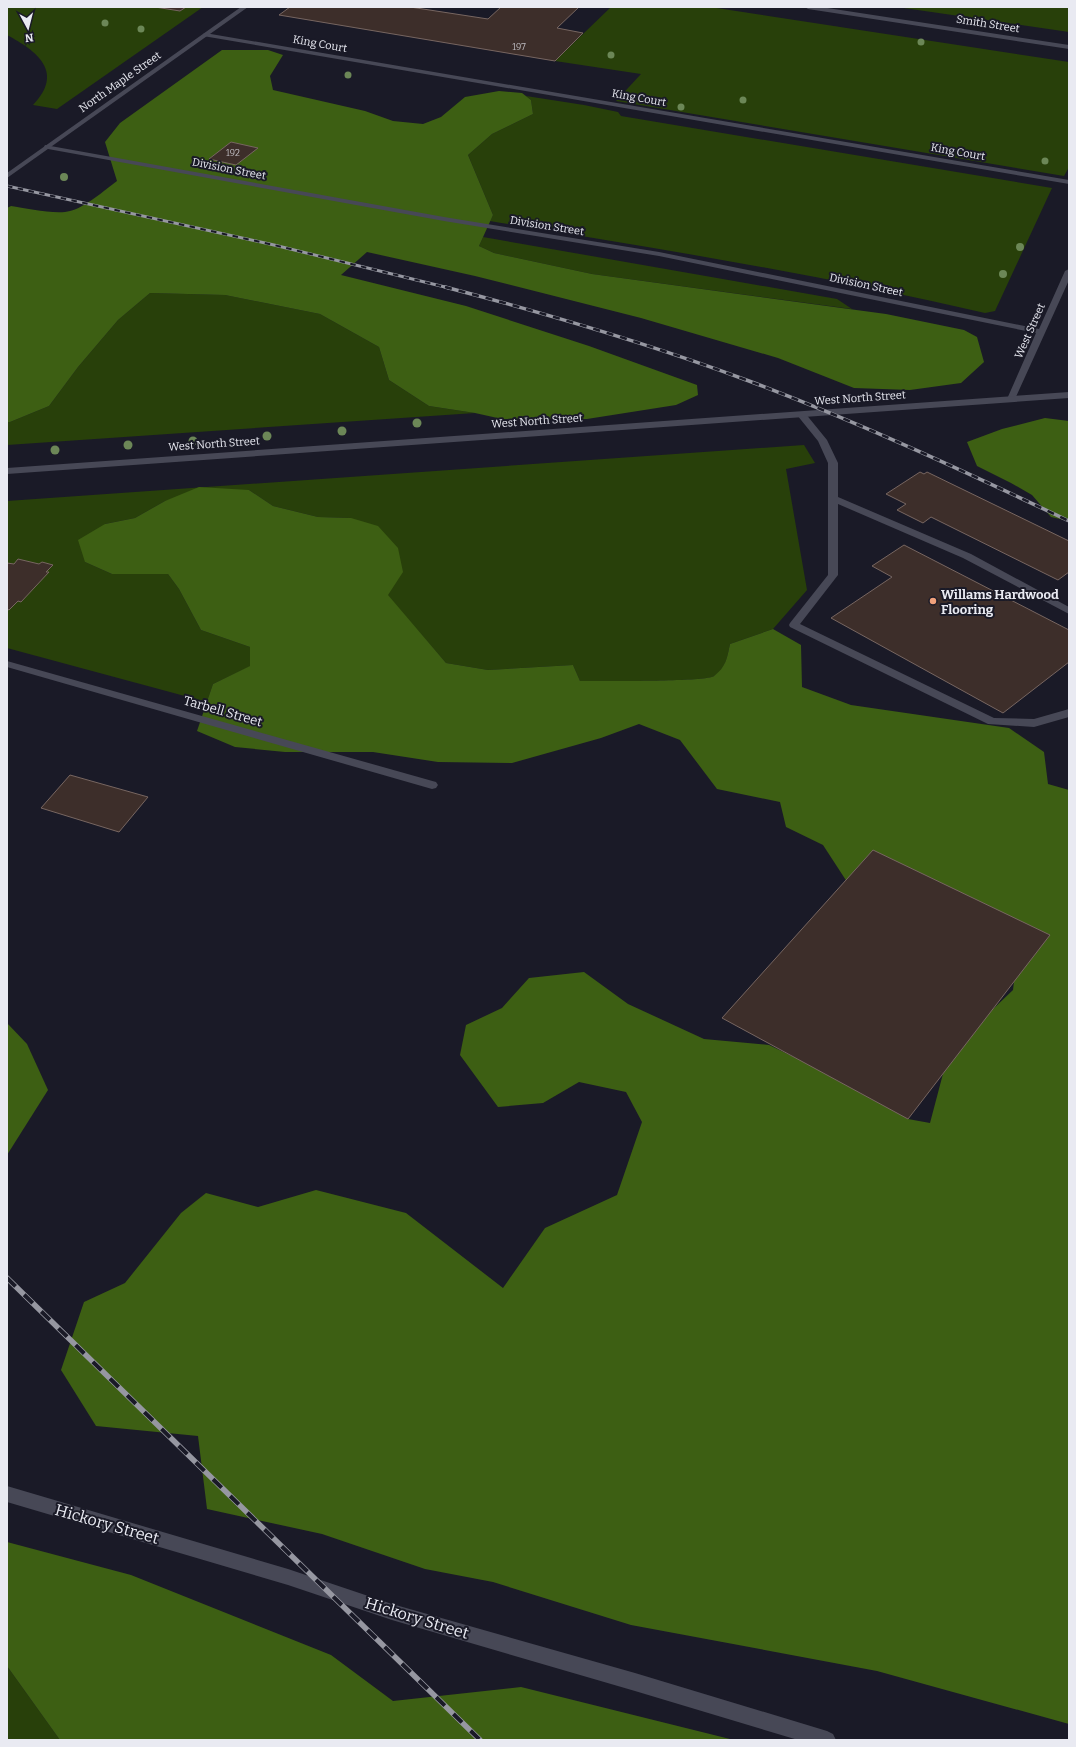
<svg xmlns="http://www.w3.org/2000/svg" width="1076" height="1747" viewBox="0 0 1076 1747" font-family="Bitter,serif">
	<rect width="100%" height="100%" fill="#1a1a27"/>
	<g fill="#28400a">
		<path d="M 7,7 L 155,7 L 180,11 L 186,7 L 203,7 L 57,109 L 33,105 C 65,72 37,51 7,35 Z"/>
		<path d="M 611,7 L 710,7 L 1069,62 L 1069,167 L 1064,176 L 616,101 L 641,74 L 555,61 Z"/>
		<path d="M 897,7 L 1069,7 L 1069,32 Z"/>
		<path d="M 526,96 L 584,105 L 618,112 L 621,116 L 1052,188 L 995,311 L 985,313 C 822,275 656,248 490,221 L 493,215 L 468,155 L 492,134 L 533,114 L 531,100 Z"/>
		<path d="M 483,237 L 837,299 L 852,309 L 592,274 L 494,253 L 479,246 Z"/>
		<path d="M 150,293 L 225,295 L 320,314 L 379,347 L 389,380 L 429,406 L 475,413 L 7,445 L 7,422 L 10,422 L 49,406 L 78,367 L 118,320 Z"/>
		<path d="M 804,445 L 815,463 L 786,469 L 807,590 L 773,629 L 730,644 C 727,658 726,668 714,676 C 706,682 598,681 580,681 L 573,665 L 488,670 L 446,663 L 387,595 L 351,518 L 318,517 L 273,506 L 249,490 L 165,501 L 135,518 L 105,524 L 85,562 L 112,574 L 168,574 L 179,589 L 201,630 L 250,647 L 251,666 L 213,684 L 207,702 L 7,648 L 7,501 Z"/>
		<path d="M 7,1666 L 60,1740 L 7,1740 Z"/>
	</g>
	<g fill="#3d5f13">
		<path d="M 222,50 L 268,50 L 283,55 L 270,76 L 273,90 L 365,111 L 393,121 L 423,124 L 441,117 L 465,97 L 499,91 L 522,93 L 531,100 L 533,114 L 492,134 L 468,155 L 493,215 L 479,246 L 494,253 L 592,274 L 886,314 L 964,330 L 977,337 L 984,362 L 961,383 L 910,390 L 854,388 L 778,358 L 641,318 L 475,276 L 367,252 L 341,275 L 466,306 L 589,346 L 697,385 L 698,395 L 676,405 L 587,419 L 502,419 L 475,413 L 429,406 L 389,380 L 379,347 L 320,314 L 225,295 L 150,293 L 118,320 L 78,367 L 49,406 L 10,422 L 7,422 L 7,208 L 11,206 C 26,208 56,215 70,211 C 84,208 105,190 117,181 L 105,142 L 120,123 Z"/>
		<path d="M 1045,418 L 1069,421 L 1069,521 L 1051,517 L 1032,495 L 1011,483 L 977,466 L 967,442 L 1002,429 Z"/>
		<path d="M 199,487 L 249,490 L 273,506 L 318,517 L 351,518 L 378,526 L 398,548 L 403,572 L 388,595 L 446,663 L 488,670 L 573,665 L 580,681 C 598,681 706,682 714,676 C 726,667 727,658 730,644 L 773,629 L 801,645 L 802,687 L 851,705 L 1009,728 L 1044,752 L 1048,784 L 1069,790 L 1069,1724 L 877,1671 L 631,1625 L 493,1582 L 425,1569 L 322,1534 L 207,1509 L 198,1436 L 96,1426 L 61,1370 L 84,1302 L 125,1283 L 181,1213 L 206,1193 L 258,1207 L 316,1190 L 406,1213 L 503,1288 L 545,1228 L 617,1195 L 642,1122 L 626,1092 L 579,1082 L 543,1103 L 498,1107 L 460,1055 L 466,1025 L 502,1008 L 529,978 L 584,972 L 628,1004 L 704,1039 L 769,1045 L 821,1070 L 894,1109 L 908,1119 L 930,1123 L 949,1051 L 1013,990 L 1018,948 L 851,888 L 823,845 L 786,827 L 780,802 L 717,789 L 680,740 L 639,724 L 601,738 L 512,763 L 438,762 L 373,752 L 285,752 L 235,747 L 197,731 L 213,684 L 250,666 L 250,647 L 201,630 L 179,589 L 168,574 L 112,574 L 85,562 L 78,540 L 105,524 L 135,518 L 165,501 Z"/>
		<path d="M 7,1023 L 27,1044 L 48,1090 L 7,1155 Z"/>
		<path d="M 7,1542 L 131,1575 L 331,1655 L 393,1701 L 521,1687 L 734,1740 L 60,1740 L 7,1666 Z"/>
	</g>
	<g fill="#3d2e2a" stroke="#776661">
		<path d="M 155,7 L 186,7 L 180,11 Z"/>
		<path d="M 290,7 L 410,7 L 488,19 L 501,7 L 579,7 L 557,28 L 583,33 L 555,61 L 279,15 Z"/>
		<path d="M 231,142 L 258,148 L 236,165 L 209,159 Z"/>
		<path d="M 920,472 L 924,474 L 927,472 L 1069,541 L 1069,572 L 1058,580 L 931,517 L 923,523 L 897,510 L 906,504 L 886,494 Z"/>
		<path d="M 904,545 L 1069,630 L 1069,662 L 1003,713 L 831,618 L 892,577 L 872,566 Z"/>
		<path d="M 18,559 L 39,564 L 42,562 L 53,565 L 46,572 L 49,572 L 21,602 L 18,601 L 9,610 L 7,609 L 7,563 L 14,564 Z"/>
		<path d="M 70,775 L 148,797 L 119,832 L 41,808 Z"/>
		<path d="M 873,850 L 1050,935 L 908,1119 L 722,1018 Z"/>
	</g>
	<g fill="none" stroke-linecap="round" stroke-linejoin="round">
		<g fill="#474856" fill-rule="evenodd">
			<path d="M 205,33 L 1069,180 L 1069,184 L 203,36 L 203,34 Z"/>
			<path d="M 802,412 L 805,413 L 827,440 L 838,463 L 838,497 L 971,554 L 1069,607 L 1069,614 L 963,558 L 838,504 L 838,575 L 800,624 L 994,718 L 1034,719 L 1069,709 L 1069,717 L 1034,727 L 988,724 L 790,627 L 789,625 L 790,623 L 828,575 L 828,463 L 818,441 L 797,415 Z"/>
		</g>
		<g fill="#474856" fill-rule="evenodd">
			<path d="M 805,7 L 821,7 L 1069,45 L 1069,49 L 808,9 Z"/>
			<path d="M 45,145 L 444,217 L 659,252 L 1039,329 L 1065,271 L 1069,269 L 1069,280 L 1015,399 L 1011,402 L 1007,399 L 1036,333 L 659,256 L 444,221 L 48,149 L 44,147 Z"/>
			<path d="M 7,661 L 436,782 L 438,785 L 436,788 L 432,789 L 7,667 Z"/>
			<path d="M 7,1486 L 288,1569 L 392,1604 L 635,1673 L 827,1731 L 833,1734 L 836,1740 L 798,1740 L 635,1691 L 392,1620 L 288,1585 L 7,1502 Z"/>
		</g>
		<g fill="#474856" fill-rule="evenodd">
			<path d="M 241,7 L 248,7 L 7,178 L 7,173 Z"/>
			<path d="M 1069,392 L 1069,398 L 7,474 L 7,468 Z"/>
		</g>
		<g stroke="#9697a1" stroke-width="3">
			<path id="rail-far2" d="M 7,186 L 274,245 L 449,288"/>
		</g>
		<g stroke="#9697a1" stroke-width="3.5">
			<path id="rail-far1" d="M 445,287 C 548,314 650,344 749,381 C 858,422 964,471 1069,521"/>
		</g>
		<g stroke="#9697a1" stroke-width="5.5">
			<path id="rail" d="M 7,1278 L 480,1740"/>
		</g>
		<use href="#rail-far2" stroke="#1a1a27" stroke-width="2" stroke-dasharray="5.5" stroke-linecap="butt"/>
		<use href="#rail-far1" stroke="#1a1a27" stroke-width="2.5" stroke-dasharray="7" stroke-linecap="butt"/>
		<use href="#rail" stroke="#1a1a27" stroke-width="4" stroke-dasharray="12" stroke-linecap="butt"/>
	</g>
	<g fill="#6c8757">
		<circle cx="105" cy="23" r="3.5"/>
		<circle cx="141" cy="29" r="3.5"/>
		<circle cx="921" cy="42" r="3.5"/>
		<circle cx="611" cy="55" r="3.5"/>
		<circle cx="348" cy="75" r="3.5"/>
		<circle cx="743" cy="100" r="3.5"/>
		<circle cx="681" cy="107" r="3.5"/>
		<circle cx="1045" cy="161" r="3.5"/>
		<circle cx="64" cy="177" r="4"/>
		<circle cx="1020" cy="247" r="4"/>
		<circle cx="1003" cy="274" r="4"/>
		<circle cx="417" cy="423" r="4.5"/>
		<circle cx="342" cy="431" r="4.5"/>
		<circle cx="267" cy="436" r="4.5"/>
		<circle cx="193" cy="441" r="4.5"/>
		<circle cx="128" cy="445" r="4.5"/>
		<circle cx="55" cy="450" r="4.5"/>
	</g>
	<circle fill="#f1a17b" stroke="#1a1a27" stroke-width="1.5" cx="933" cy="601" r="4"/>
	<g text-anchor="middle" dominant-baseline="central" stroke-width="4" stroke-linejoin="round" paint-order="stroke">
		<g font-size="9" fill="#bebbc0">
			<text x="519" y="47">197</text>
			<text x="233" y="153">192</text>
		</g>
		<g font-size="11" fill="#e9eaf2" stroke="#1a1a27">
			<text transform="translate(988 24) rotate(9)">Smith Street</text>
			<text transform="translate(320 44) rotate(10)">King Court</text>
			<text transform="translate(120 82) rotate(-35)">North Maple Street</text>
			<text transform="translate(639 98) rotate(10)">King Court</text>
			<text transform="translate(958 152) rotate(10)">King Court</text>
			<text transform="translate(229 169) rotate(11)">Division Street</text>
			<text transform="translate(547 226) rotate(9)">Division Street</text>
			<text transform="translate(866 285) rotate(12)">Division Street</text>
			<text transform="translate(1030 331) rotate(-66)">West Street</text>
			<text transform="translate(860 398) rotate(-4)">West North Street</text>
			<text transform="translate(537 421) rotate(-4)">West North Street</text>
			<text transform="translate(214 444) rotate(-4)">West North Street</text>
		</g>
		<g font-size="13" font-weight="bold" fill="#e9eaf2" stroke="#1a1a27" text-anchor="start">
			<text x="941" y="594">Willams Hardwood<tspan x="941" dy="15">Flooring</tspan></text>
		</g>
		<g font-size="13" fill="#e9eaf2" stroke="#1a1a27">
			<text transform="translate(223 711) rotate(16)">Tarbell Street</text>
		</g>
		<g font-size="16" fill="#e9eaf2" stroke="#1a1a27">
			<text transform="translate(107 1524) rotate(16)">Hickory Street</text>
			<text transform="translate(417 1618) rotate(17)">Hickory Street</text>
		</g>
	</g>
	<rect width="1076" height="1747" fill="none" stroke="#e9eaf2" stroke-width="16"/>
	<g transform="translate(28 28) rotate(173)" stroke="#1a1a27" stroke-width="3" paint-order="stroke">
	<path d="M0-3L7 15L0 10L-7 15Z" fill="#e9eaf2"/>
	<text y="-6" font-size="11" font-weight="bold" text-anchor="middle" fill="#e9eaf2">N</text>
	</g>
</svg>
